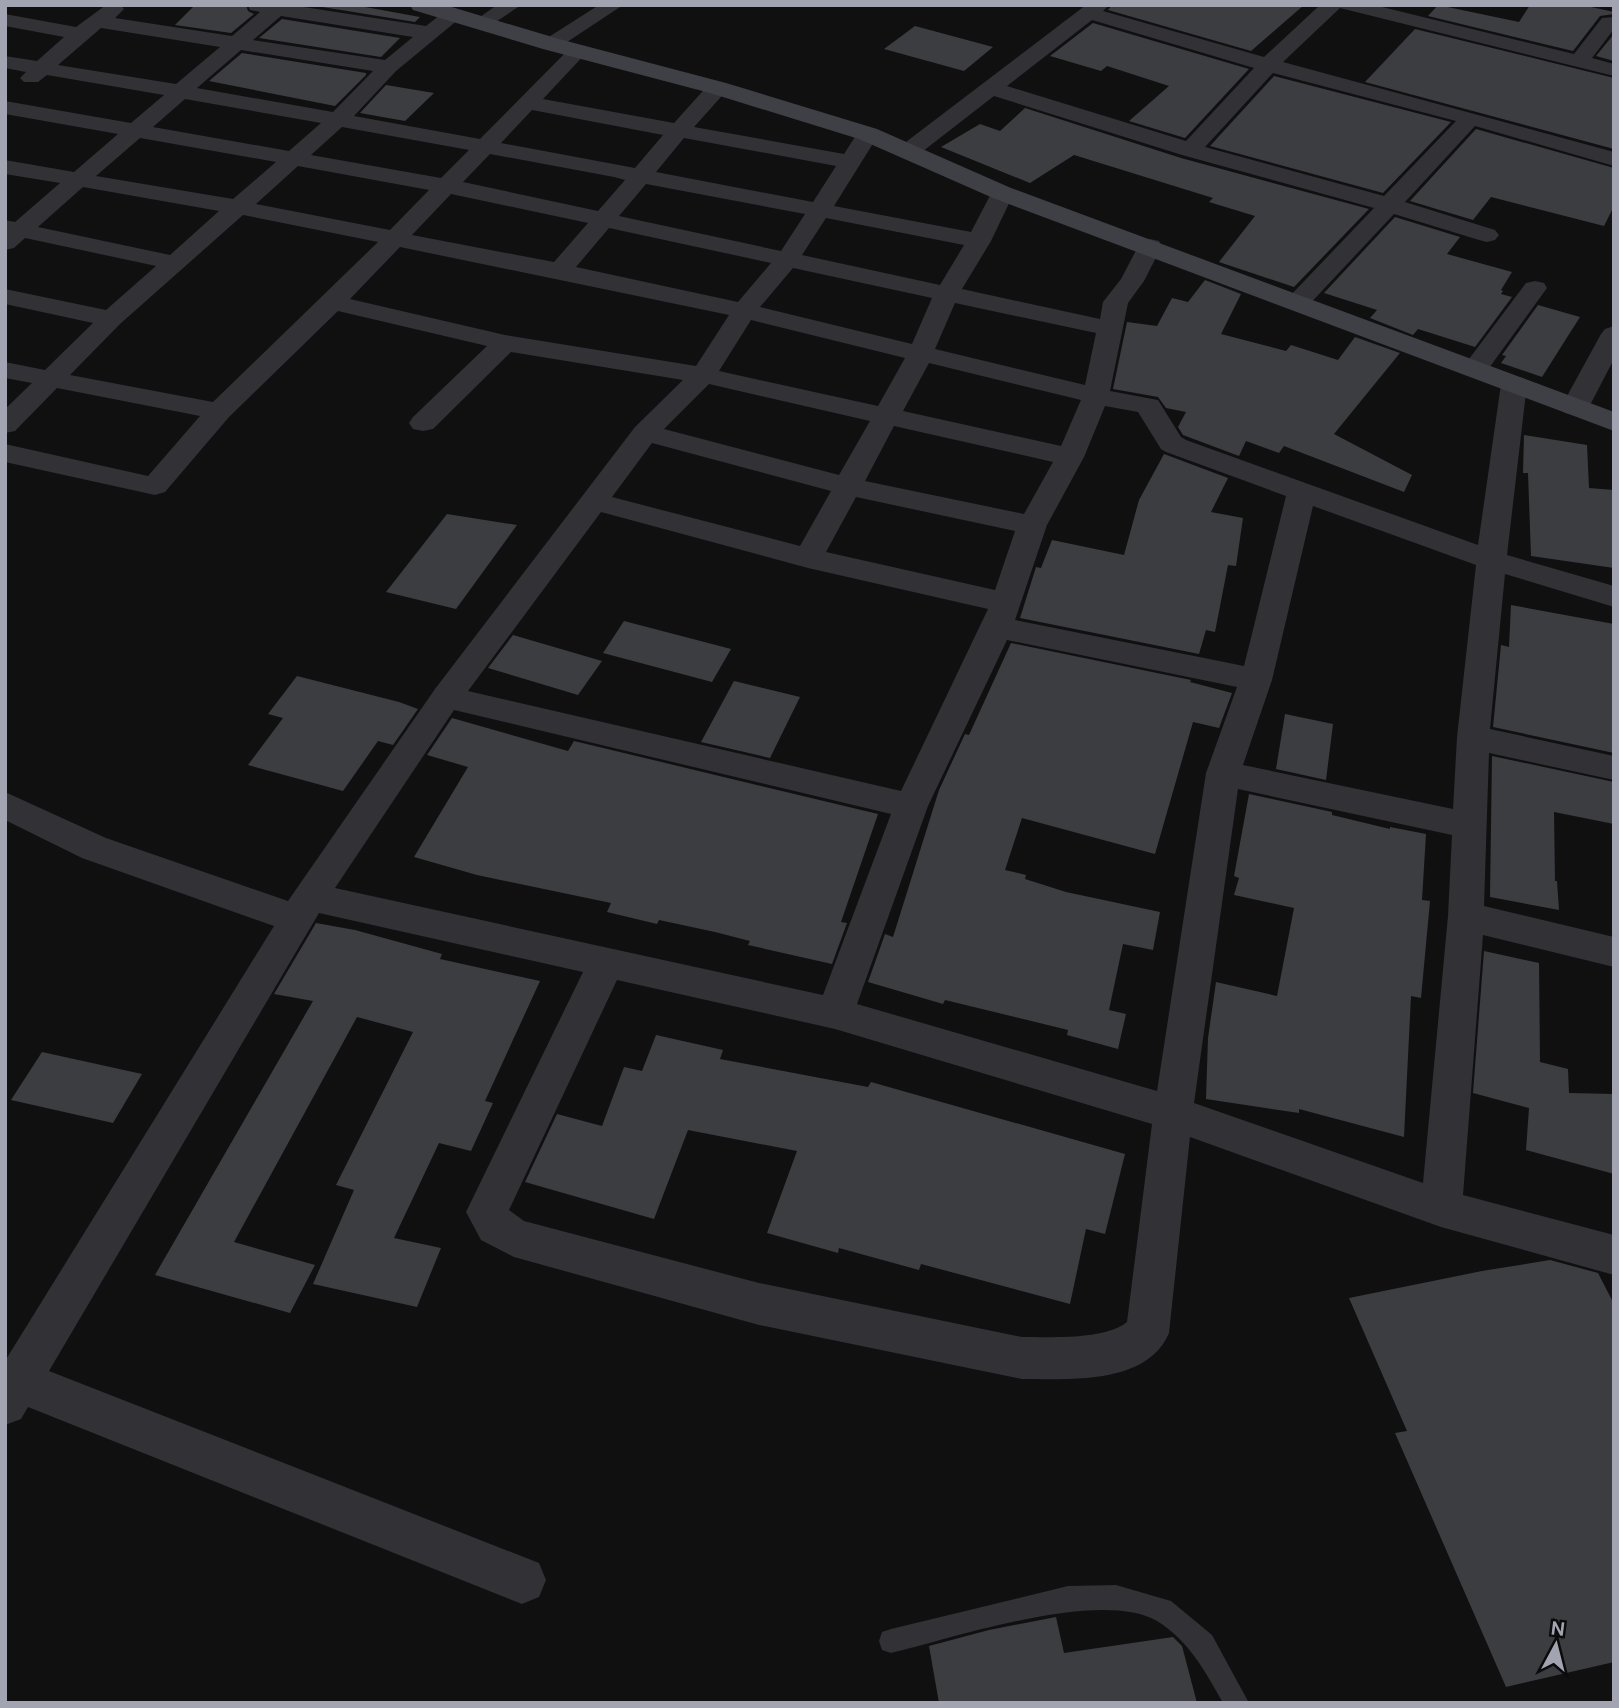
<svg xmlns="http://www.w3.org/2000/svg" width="1619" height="1708" viewBox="0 0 1619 1708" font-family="'DM Sans',sans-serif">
	<rect width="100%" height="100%" fill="#101011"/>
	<g fill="#3c3d41">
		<path d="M 195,5 L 246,5 L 248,11 L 254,14 L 231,33 L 175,25 Z"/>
		<path d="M 310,5 L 354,5 L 420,17 L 415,22 Z"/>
		<path d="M 1112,5 L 1304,5 L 1251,51 L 1108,10 Z"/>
		<path d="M 1438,5 L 1519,22 L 1530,5 L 1582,5 L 1614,12 L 1614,14 L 1600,16 L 1573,51 L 1428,16 Z"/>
		<path d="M 282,19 L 400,38 L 381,57 L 259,38 Z"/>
		<path d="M 1093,23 L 1249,69 L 1185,138 L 1129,121 L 1169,86 L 1107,66 L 1101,71 L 1050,56 Z"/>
		<path d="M 915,26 L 993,47 L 964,71 L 884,49 Z"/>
		<path d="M 1415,29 L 1614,78 L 1614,149 L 1365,82 Z"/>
		<path d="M 1614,34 L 1614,61 L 1596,56 Z"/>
		<path d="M 242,53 L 366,73 L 366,75 L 335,106 L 209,81 Z"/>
		<path d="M 1274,76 L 1451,122 L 1383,193 L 1210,146 Z"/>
		<path d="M 386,85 L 434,93 L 405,121 L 360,113 Z"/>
		<path d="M 1025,108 L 1181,158 L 1369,209 L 1294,287 L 1219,262 L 1255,216 L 1209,202 L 1213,198 L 1074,155 L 1030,183 L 941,147 L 980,124 L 1000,131 Z"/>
		<path d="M 1476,129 L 1614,168 L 1614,206 L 1604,226 L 1491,197 L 1473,220 L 1410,201 Z"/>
		<path d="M 1395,217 L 1460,237 L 1447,254 L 1512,272 L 1501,290 L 1503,291 L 1501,294 L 1512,297 L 1475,347 L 1418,329 L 1413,335 L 1370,318 L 1377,310 L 1324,293 Z"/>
		<path d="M 1205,280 L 1241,294 L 1221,334 L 1286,351 L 1291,345 L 1338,360 L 1355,337 L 1400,353 L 1334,434 L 1412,475 L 1404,492 L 1284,446 L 1279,453 L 1246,441 L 1239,456 L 1183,435 L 1178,427 L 1186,412 L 1166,408 L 1158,397 L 1113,389 L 1127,322 L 1157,326 L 1172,298 L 1188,302 Z"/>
		<path d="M 1538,305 L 1580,317 L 1542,377 L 1501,363 L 1506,356 L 1502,355 Z"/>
		<path d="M 1524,435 L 1587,445 L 1589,488 L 1614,490 L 1614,568 L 1531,556 L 1528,473 L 1523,473 Z"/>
		<path d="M 1164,454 L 1228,478 L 1211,512 L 1243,518 L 1236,566 L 1228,565 L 1215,632 L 1206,630 L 1199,654 L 1020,618 L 1036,567 L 1041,568 L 1052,540 L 1124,555 L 1139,500 Z"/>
		<path d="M 447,514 L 517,525 L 456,609 L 386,592 Z"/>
		<path d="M 1511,605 L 1614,624 L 1614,753 L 1493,727 L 1501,645 L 1509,647 Z"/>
		<path d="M 624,621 L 731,649 L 712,682 L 603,653 Z"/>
		<path d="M 513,635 L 602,661 L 578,695 L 488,668 Z"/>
		<path d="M 1011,643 L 1191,680 L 1190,682 L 1232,693 L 1219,728 L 1193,722 L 1155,854 L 1022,818 L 1005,870 L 1026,875 L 1025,879 L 1066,892 L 1160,912 L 1153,950 L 1123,944 L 1109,1010 L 1126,1014 L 1118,1049 L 1067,1035 L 1068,1030 L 945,1000 L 943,1004 L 868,982 L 885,934 L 893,937 L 939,790 L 965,734 L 969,735 Z"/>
		<path d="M 297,676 L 399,702 L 418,709 L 393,745 L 378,741 L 343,791 L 248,765 L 283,718 L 268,714 Z"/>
		<path d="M 734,681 L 800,697 L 770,758 L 701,742 Z"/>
		<path d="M 1285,714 L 1333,724 L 1326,780 L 1276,769 Z"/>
		<path d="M 452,718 L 568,751 L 574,741 L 878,814 L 841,922 L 847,923 L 832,964 L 748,945 L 750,941 L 715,932 L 659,920 L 657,924 L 607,912 L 611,903 L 477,875 L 414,857 L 468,767 L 427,755 Z"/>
		<path d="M 1492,756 L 1614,782 L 1614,824 L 1554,812 L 1555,881 L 1557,881 L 1559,910 L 1490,897 Z"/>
		<path d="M 1249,794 L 1332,812 L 1332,815 L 1390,829 L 1390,827 L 1426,834 L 1422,900 L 1430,901 L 1421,998 L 1411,996 L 1404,1137 L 1299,1109 L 1299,1113 L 1206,1099 L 1208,1038 L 1216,982 L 1277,996 L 1294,908 L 1234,895 L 1239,878 L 1234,876 Z"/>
		<path d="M 316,923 L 355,930 L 442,954 L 440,959 L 540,981 L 485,1101 L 493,1103 L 471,1151 L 439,1143 L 394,1238 L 441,1248 L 417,1307 L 313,1284 L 354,1190 L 336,1185 L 413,1032 L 357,1017 L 234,1242 L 315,1265 L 290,1313 L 155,1275 L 313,1001 L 274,994 Z"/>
		<path d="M 1484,951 L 1539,963 L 1540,1062 L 1568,1069 L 1569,1093 L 1614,1094 L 1614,1174 L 1526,1150 L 1529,1108 L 1473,1093 Z"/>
		<path d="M 656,1035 L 723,1050 L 720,1059 L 868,1087 L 871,1082 L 1125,1154 L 1105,1234 L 1086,1229 L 1070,1304 L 921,1264 L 919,1270 L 839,1248 L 838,1253 L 767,1233 L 797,1151 L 688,1130 L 654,1219 L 525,1182 L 557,1114 L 602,1126 L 624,1067 L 642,1071 Z"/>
		<path d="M 42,1052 L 142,1074 L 113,1123 L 11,1100 Z"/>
		<path d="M 1550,1260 L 1598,1273 L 1614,1304 L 1614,1662 L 1506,1687 L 1395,1433 L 1407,1431 L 1349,1298 L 1482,1271 Z"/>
		<path d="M 1056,1617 L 1064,1653 L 1173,1637 L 1182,1646 L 1197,1703 L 939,1703 L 929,1646 L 989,1630 Z"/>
	</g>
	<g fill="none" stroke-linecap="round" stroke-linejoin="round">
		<path fill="#313136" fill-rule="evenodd" d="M 1116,1585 L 1171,1601 L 1212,1635 L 1249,1703 L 1223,1703 C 1205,1671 1189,1641 1157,1621 C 1101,1588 954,1638 891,1653 L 882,1650 L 879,1641 L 882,1632 L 891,1629 L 1068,1586 Z"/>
		<g fill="#313136" fill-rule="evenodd">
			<path d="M 106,5 L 121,5 L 124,9 L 115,18 L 232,36 L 260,12 L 250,10 L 248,5 L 291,5 L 426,26 L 445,11 L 459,11 L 462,15 L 459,19 L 396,71 L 354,116 L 480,139 L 571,47 L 585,47 L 588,51 L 543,99 L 674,123 L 710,83 L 726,83 L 729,88 L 694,127 L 844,154 L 860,129 L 876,129 L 879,134 L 834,206 L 971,232 L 994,188 L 1010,188 L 1014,193 L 991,241 L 962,289 L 1100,319 L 1103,302 L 1121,279 L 1141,241 L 1150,239 L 1159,241 L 1162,246 L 1144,281 L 1128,303 L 1110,391 L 1158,400 L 1181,437 L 1186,440 L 1478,545 L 1501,384 L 1505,378 L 1514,376 L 1523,378 L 1527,384 L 1507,555 L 1614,586 L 1614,607 L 1505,574 L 1490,729 L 1614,756 L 1614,780 L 1489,753 L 1484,906 L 1614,937 L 1614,967 L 1483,935 L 1463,1195 L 1614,1235 L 1614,1275 L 1441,1227 L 1190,1137 L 1169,1333 C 1147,1385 1070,1379 1022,1379 L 759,1325 L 514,1257 L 481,1240 L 466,1212 L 583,972 L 319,913 L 49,1371 L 539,1563 L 546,1580 L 539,1597 L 522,1604 L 28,1407 L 21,1419 L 5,1425 L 5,1361 L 274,926 L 82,858 L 5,820 L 5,792 L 106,838 L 288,901 L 435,689 L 635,427 L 683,380 L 511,352 L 433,429 L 423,431 L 413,429 L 409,423 L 413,417 L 487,346 L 338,311 L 229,417 L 165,492 L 155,495 L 5,462 L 5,444 L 148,476 L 200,416 L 57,388 L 15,431 L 5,433 L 5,409 L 32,383 L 5,378 L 5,362 L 45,370 L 93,323 L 5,304 L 5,289 L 106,310 L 156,266 L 25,238 L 14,248 L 5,250 L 5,220 L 15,222 L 60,183 L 5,174 L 5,160 L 74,172 L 118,134 L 5,114 L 5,101 L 131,123 L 164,95 L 47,75 L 38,82 L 24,82 L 20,78 L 26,72 L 5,68 L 5,56 L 37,61 L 64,37 L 5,26 L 5,14 L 76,27 ZM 281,16 L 413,37 L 385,60 L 253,40 ZM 101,28 L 220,47 L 176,84 L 58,65 ZM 241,50 L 373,71 L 333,112 L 197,88 ZM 185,99 L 321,123 L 289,151 L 153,127 ZM 532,110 L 663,135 L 635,168 L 501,143 ZM 342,127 L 469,150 L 441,178 L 311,155 ZM 140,138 L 276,162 L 233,199 L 96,176 ZM 684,138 L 836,166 L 813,202 L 656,172 ZM 490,154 L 614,177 L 625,180 L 598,211 L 463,182 ZM 298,166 L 429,190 L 390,230 L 256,204 ZM 646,184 L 805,214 L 781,251 L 619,216 ZM 83,187 L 219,211 L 170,255 L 38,227 ZM 451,194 L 588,223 L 554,262 L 412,235 ZM 243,215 L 378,242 L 213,402 L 70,375 L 120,324 ZM 826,218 L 964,245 L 940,285 L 802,255 ZM 609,228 L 771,263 L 738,302 L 576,267 ZM 400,247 L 729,315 L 696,366 L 505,335 L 350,299 ZM 793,268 L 932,298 L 912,344 L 760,307 ZM 955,303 L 1096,333 L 1085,385 L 935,349 ZM 751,320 L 905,358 L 878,406 L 719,371 ZM 929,363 L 1081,400 L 1061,446 L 903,411 ZM 709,384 L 870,421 L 839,475 L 664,429 ZM 1105,406 L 1138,412 L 1161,449 L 1166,452 L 1286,496 L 1244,666 L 1015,620 L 1047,525 L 1084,457 ZM 894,426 L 1053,462 L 1024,514 L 865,481 ZM 652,443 L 831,491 L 800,546 L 612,497 ZM 856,497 L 1015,531 L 995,590 L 826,552 ZM 1313,506 L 1476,565 L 1457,737 L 1453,809 L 1243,765 L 1272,680 ZM 601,512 L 808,568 L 988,609 L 901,791 L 468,691 ZM 1007,640 L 1237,687 L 1206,773 L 1157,1091 L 857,1004 L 928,806 ZM 454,710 L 891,814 L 823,995 L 335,888 ZM 1238,789 L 1452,835 L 1448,916 L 1423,1183 L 1194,1103 ZM 617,980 L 835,1029 L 1152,1124 L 1127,1322 C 1105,1340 1050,1337 1022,1337 L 759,1283 L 524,1221 L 509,1210 Z"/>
			<path d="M 497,5 L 521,5 L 487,28 L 473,28 L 470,24 Z"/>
			<path d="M 599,5 L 623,5 L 558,48 L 544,48 L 541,44 L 544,40 Z"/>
			<path d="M 1086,5 L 1109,5 L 1103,11 L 1264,57 L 1320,5 L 1374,5 L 1574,54 L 1602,18 L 1614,17 L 1614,29 L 1592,58 L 1614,64 L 1614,76 L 1340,8 L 1283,62 L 1614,152 L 1614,166 L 1475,126 L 1405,202 L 1495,230 L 1499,235 L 1495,240 L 1487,242 L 1479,240 L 1394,214 L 1306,308 L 1297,311 L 1288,308 L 1284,303 L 1288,298 L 1374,208 L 1182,155 L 994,96 L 918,155 L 902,155 L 899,150 L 902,145 ZM 1092,20 L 1254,68 L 1186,141 L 1007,86 ZM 1273,73 L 1456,121 L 1384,196 L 1205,147 Z"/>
			<path d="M 1535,281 L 1544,283 L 1547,288 L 1484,375 L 1475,377 L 1466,375 L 1462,369 L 1466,363 L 1526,283 Z"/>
			<path d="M 1614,326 L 1614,359 L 1589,407 L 1585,413 L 1575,415 L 1565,413 L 1561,407 L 1601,334 L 1605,329 Z"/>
		</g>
		<path fill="#3f4046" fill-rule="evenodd" d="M 410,5 L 445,5 L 559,39 L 726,83 L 877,129 L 1011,188 L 1614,412 L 1614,431 L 993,198 L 859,139 L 710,93 L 543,49 L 413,10 Z"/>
	</g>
	<rect width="1619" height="1708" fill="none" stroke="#a2a4b1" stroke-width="14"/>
	<g transform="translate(1556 1645) rotate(7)" stroke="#0b0b0c" stroke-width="5" paint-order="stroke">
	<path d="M0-5L12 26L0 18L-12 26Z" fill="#a2a4b1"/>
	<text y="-10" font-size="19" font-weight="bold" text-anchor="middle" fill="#a2a4b1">N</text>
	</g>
</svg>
